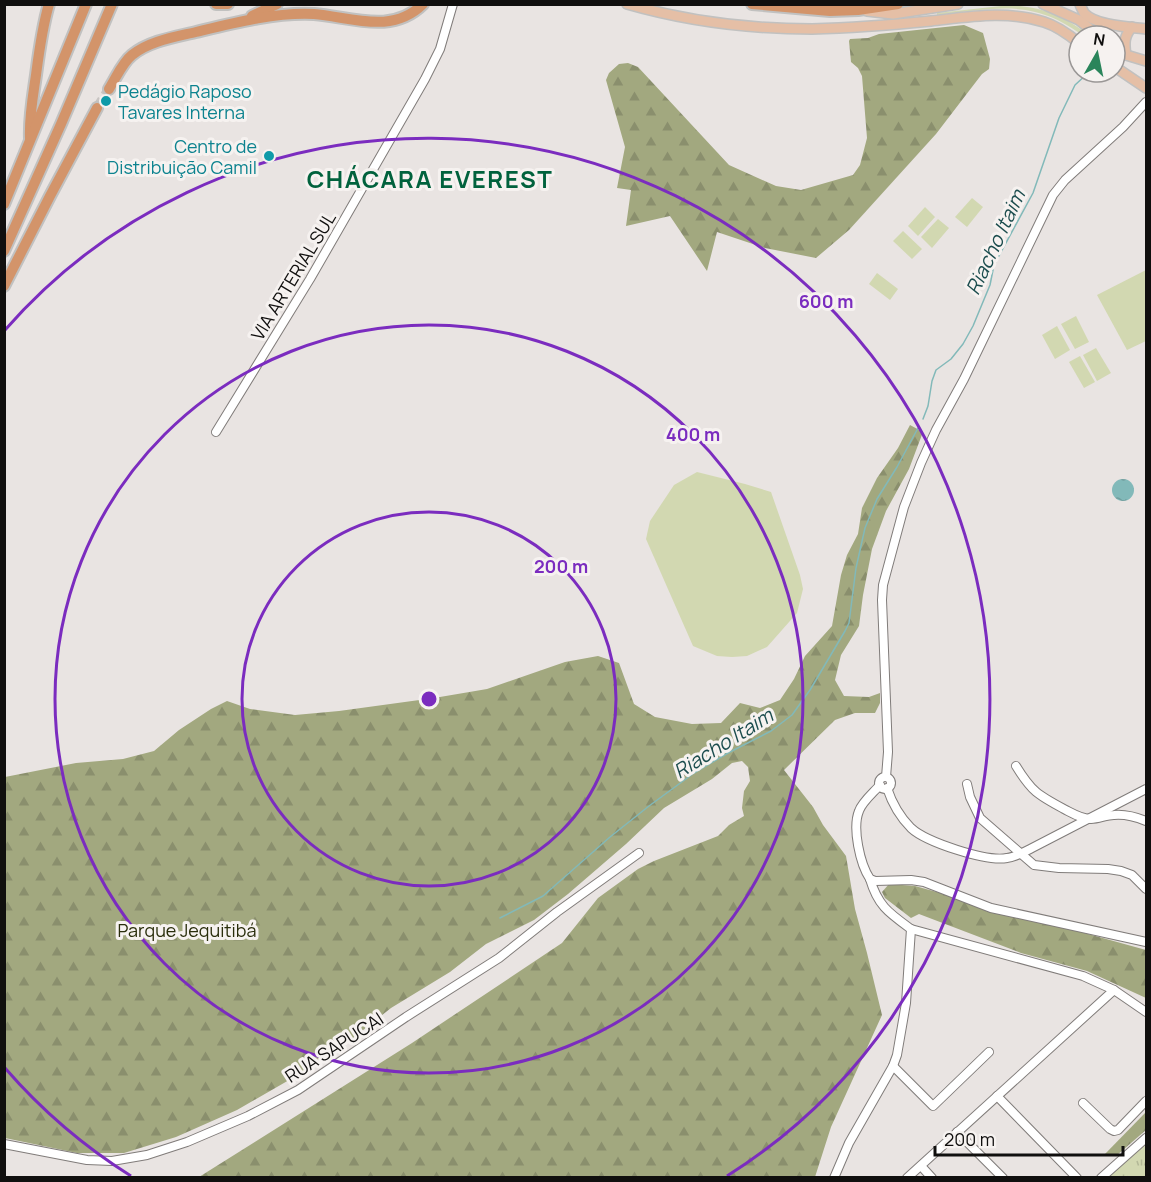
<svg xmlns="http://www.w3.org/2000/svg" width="1151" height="1182" viewBox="0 0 1151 1182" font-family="Manrope,sans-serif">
	<defs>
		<pattern id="forest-firs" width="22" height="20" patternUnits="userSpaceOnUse" patternTransform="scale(1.5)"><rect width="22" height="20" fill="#a2a87f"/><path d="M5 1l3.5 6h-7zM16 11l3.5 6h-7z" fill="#8a8f6d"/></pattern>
		<pattern id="park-tufts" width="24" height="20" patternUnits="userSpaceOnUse" patternTransform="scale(1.5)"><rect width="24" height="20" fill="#d2d8b1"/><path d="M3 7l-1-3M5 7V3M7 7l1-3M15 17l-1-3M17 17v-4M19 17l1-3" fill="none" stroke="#b3b897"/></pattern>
		<pattern id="water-ripples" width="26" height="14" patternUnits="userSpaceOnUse" patternTransform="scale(1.5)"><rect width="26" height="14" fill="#82b9b9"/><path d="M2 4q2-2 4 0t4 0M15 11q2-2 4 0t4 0" fill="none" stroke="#6f9e9e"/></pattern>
	</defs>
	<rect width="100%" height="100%" fill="#e9e4e2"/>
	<g fill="#d2d8b1">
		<path d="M 1010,5 C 1045,8 1062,15 1090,36 C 1081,36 1077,31 1070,27 C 1059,20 1048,15 1035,12 C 1007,4 967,12 937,15 L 937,13 Z"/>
		<path d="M 972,198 L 983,207 L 967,227 L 955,217 Z"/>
		<path d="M 925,207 L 935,217 L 918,236 L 908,226 Z"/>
		<path d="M 938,219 L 949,228 L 932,248 L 921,237 Z"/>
		<path d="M 903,231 L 922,249 L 912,259 L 893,241 Z"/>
		<path d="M 1146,270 L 1146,341 L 1127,350 L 1097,295 Z"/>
		<path d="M 877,273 L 898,289 L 890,300 L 869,284 Z"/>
		<path d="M 1076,316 L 1089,342 L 1075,349 L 1061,324 Z"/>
		<path d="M 1057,326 L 1070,350 L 1055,359 L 1042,335 Z"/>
		<path d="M 1096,348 L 1111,373 L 1097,381 L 1083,355 Z"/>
		<path d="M 1080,356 L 1095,382 L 1084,388 L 1069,362 Z"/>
		<path d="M 697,472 L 745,484 L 771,492 L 800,575 L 803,589 L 797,613 L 767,647 L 747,656 L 732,657 L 717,656 L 693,646 L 646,539 L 650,521 L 674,485 Z"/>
	</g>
	<g fill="url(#forest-firs)">
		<path d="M 964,25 L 983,33 L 990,59 L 989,69 L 982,74 L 972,87 L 936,134 L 849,230 L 816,258 L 765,248 L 717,232 L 707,271 L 670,216 L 626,226 L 631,190 L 617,188 L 625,147 L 606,80 L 609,73 L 619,64 L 628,63 L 638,67 L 729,165 L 776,186 L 801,190 L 853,175 L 860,165 L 867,138 L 862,76 L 858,68 L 851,62 L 849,41 L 850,39 L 868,38 L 879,34 Z"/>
		<path d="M 910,425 L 923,432 L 909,469 L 886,511 L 872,549 L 863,595 L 859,626 L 841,655 L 835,680 L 844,696 L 869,697 L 880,693 L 880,703 L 875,713 L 855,713 L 835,720 L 784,770 L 813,807 L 823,825 L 846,856 L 855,909 L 867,953 L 882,1015 L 831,1127 L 815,1177 L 199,1177 L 412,1043 L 562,943 L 598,898 L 638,869 L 654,861 L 718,836 L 729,825 L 744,816 L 742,808 L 744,791 L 750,781 L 748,767 L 742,761 L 732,763 L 712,779 L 664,808 L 626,844 L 568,894 L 534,920 L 486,944 L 450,972 L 391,1008 L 329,1057 L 237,1110 L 176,1137 L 124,1153 L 77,1153 L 5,1138 L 5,777 L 76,763 L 123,759 L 154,751 L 179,730 L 211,709 L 227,701 L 250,709 L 295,715 L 339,711 L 434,698 L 487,689 L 565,662 L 598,656 L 619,663 L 634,704 L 655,717 L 692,724 L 721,723 L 740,703 L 760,708 L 780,700 L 794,679 L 805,656 L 832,626 L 841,575 L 847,555 L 858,534 L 862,508 L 877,478 L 898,448 Z"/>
		<path d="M 889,884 L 915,886 L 1146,950 L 1146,998 L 1087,971 L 1021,953 L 919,914 L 911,918 L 885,898 L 882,892 Z"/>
		<path d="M 1146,1112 L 1146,1130 L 1116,1156 L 1104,1155 Z"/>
	</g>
	<path fill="url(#park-tufts)" d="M 1143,1144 L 1146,1148 L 1146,1177 L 1103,1178 Z"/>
	<circle fill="url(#water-ripples)" cx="1123" cy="490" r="11"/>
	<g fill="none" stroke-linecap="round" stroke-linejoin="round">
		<g stroke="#82b9b9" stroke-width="1.5">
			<path d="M 923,419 L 928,406 L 932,381 L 936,370 L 951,359 L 963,344 L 973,326 L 990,285 L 994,265 L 1033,193 L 1059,118 L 1075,85 L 1088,73"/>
			<path d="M 500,918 L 543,896 L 610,837 L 649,806 L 694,773 L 728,753 L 771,731 L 792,715 L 810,690 L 845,631 L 849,623 L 856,568 L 865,528 L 877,499 L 897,467 L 918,428"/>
		</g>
		<path stroke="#c8c4c2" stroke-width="10" stroke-dasharray="10 5" stroke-linecap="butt" d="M 97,108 L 109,89"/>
		<g stroke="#807c7a" stroke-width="10">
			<g id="minor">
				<path d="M 216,432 L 310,279 L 425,79 L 440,49 L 453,4"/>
				<path d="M 1016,766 C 1032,792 1038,795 1064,809 C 1072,813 1081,819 1091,819 C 1099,819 1106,815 1114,815 C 1125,814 1136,817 1146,821"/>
				<path d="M 886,777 L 888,752 L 882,600 L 883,585 L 904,507 L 921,463 L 936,430 L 964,379 L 1053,195 L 1065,180 L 1123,127 L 1146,102"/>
				<circle cx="885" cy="783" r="6"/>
				<path d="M 967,784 L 970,797 L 980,818 L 1034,865 L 1059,868 L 1108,869 L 1121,871 L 1132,875 L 1146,889"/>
				<path d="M 880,785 C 873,793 862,802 859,811 C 852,828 860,864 870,879 L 875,881 L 911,880 L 924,882 L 991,908 L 1146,942"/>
				<path d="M 887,788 C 892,803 900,817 911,828 C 926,842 986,862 1007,858 C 1016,857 1024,852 1032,848 L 1146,789"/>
				<path d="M 911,929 L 1083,976 L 1114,990 L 1146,1012"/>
				<path d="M 893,1066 L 933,1106 L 989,1052"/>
				<path d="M 997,1096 L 1077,1178"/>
				<path d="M 1083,1103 L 1110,1129 L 1114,1131 L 1118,1130 L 1146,1101"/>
				<path d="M 957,1132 L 1003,1178"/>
				<path d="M 4,1144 L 87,1160 L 112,1161 L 147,1155 L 187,1142 L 248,1116 L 298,1090 L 406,1017 L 499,958 L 557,912 L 639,853"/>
				<path d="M 921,1166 L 932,1178"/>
				<path d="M 834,1178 L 849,1143 L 893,1066 L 897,1055 L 906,1003 L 911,929 C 889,913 878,906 870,879"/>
				<path d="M 907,1178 L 1114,990"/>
				<path d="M 1101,1178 L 1146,1138"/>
			</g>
		</g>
		<g stroke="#c1c1c0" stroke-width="12">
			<g id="major">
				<path d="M 627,4 C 686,21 750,29 812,29 C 852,28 891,25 931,21 C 968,17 1007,10 1044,22 C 1057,26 1068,34 1079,43"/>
				<path d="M 1043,4 L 1079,20 L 1099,36"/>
				<path d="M 1080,4 C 1080,6 1084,12 1084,13 C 1096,26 1130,27 1146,29"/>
				<path d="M 867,11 L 893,14 L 958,4"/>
				<path d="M 1115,49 L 1126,55 L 1146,61"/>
				<path d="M 1126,55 C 1124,43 1124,36 1132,27"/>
				<path d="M 1115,67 L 1146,88"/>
			</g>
		</g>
		<g stroke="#c1c1c0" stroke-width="14">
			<g id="highway">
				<path d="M 216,4 L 228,4"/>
				<path d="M 752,4 L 830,11 L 858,10 L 898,4"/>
				<path d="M 252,16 L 277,4"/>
				<path d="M 109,89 C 116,78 122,63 132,55 C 149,41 175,37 196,32 C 233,23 275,12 314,14 C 351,17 392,35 423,4"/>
				<path d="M 30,138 C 29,117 33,96 36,75 C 39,52 42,28 49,4"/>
				<path d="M 4,204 L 86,4"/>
				<path d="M 4,251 L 61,124 L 112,4"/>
				<path d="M 4,286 L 50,196 L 97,108"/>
			</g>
		</g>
		<use href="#minor" stroke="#fff" stroke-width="8"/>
		<use href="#major" stroke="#e5bfa6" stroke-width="9"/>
		<use href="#highway" stroke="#d3946a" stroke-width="10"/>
	</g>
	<g fill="none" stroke="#7b2cbf" stroke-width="3">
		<circle cx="429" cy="699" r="187"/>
		<circle cx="429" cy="699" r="374"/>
		<path d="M131 1176A562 562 0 0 1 5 1068M5 330A562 562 0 1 1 727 1176"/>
	</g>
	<g fill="#0f9aa8" stroke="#f6f2f0" stroke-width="2">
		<circle cx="106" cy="101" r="6"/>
		<circle cx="269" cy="156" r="6"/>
	</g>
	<g text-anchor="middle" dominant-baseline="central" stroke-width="6" stroke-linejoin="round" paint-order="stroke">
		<g font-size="18" fill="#0d838f" stroke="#f6f2f0" text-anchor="start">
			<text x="118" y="91">Pedágio Raposo<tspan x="118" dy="21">Tavares Interna</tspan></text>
			<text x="257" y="146" text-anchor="end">Centro de<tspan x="257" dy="21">Distribuição Camil</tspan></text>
		</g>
		<g font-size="18" fill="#100f0e" stroke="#f6f2f0">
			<text transform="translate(293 276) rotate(-59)">VIA ARTERIAL SUL</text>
			<text transform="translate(334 1047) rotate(-33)">RUA SAPUCAI</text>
		</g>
		<g font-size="18" fill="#2a2e0c" stroke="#f6f2f0">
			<text x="187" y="930">Parque Jequitibá</text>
		</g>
		<g font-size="20" font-style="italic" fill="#1c4d4e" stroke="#f6f2f0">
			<text transform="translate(995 242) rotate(-65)">Riacho Itaim</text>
			<text transform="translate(723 743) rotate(-32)">Riacho Itaim</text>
		</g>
		<g font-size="24" font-weight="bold" letter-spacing="1.5" fill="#01623d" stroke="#f6f2f0">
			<text x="430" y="178">CHÁCARA EVEREST</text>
		</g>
	</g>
	<circle cx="429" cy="699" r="9" fill="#7b2cbf" stroke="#f6f2f0" stroke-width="3"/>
	<g font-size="18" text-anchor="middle" font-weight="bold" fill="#7b2cbf" stroke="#f6f2f0" stroke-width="6" stroke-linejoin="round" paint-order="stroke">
		<text x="826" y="308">600 m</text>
		<text x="693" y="441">400 m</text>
		<text x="561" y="573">200 m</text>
	</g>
	<rect width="1151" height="1182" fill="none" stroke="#100f0e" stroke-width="12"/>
	<g transform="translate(1097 54) rotate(9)"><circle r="28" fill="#f6f2f0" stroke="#9a9796" stroke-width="1.5"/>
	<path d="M0-4.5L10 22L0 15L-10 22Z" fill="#2a855b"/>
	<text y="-9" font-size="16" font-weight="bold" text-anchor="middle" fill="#100f0e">N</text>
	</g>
	<path d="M935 1146v9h188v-9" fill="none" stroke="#100f0e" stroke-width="3"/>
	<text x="944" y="1146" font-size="18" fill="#100f0e" stroke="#f6f2f0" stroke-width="4.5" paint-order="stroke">200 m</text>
</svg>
